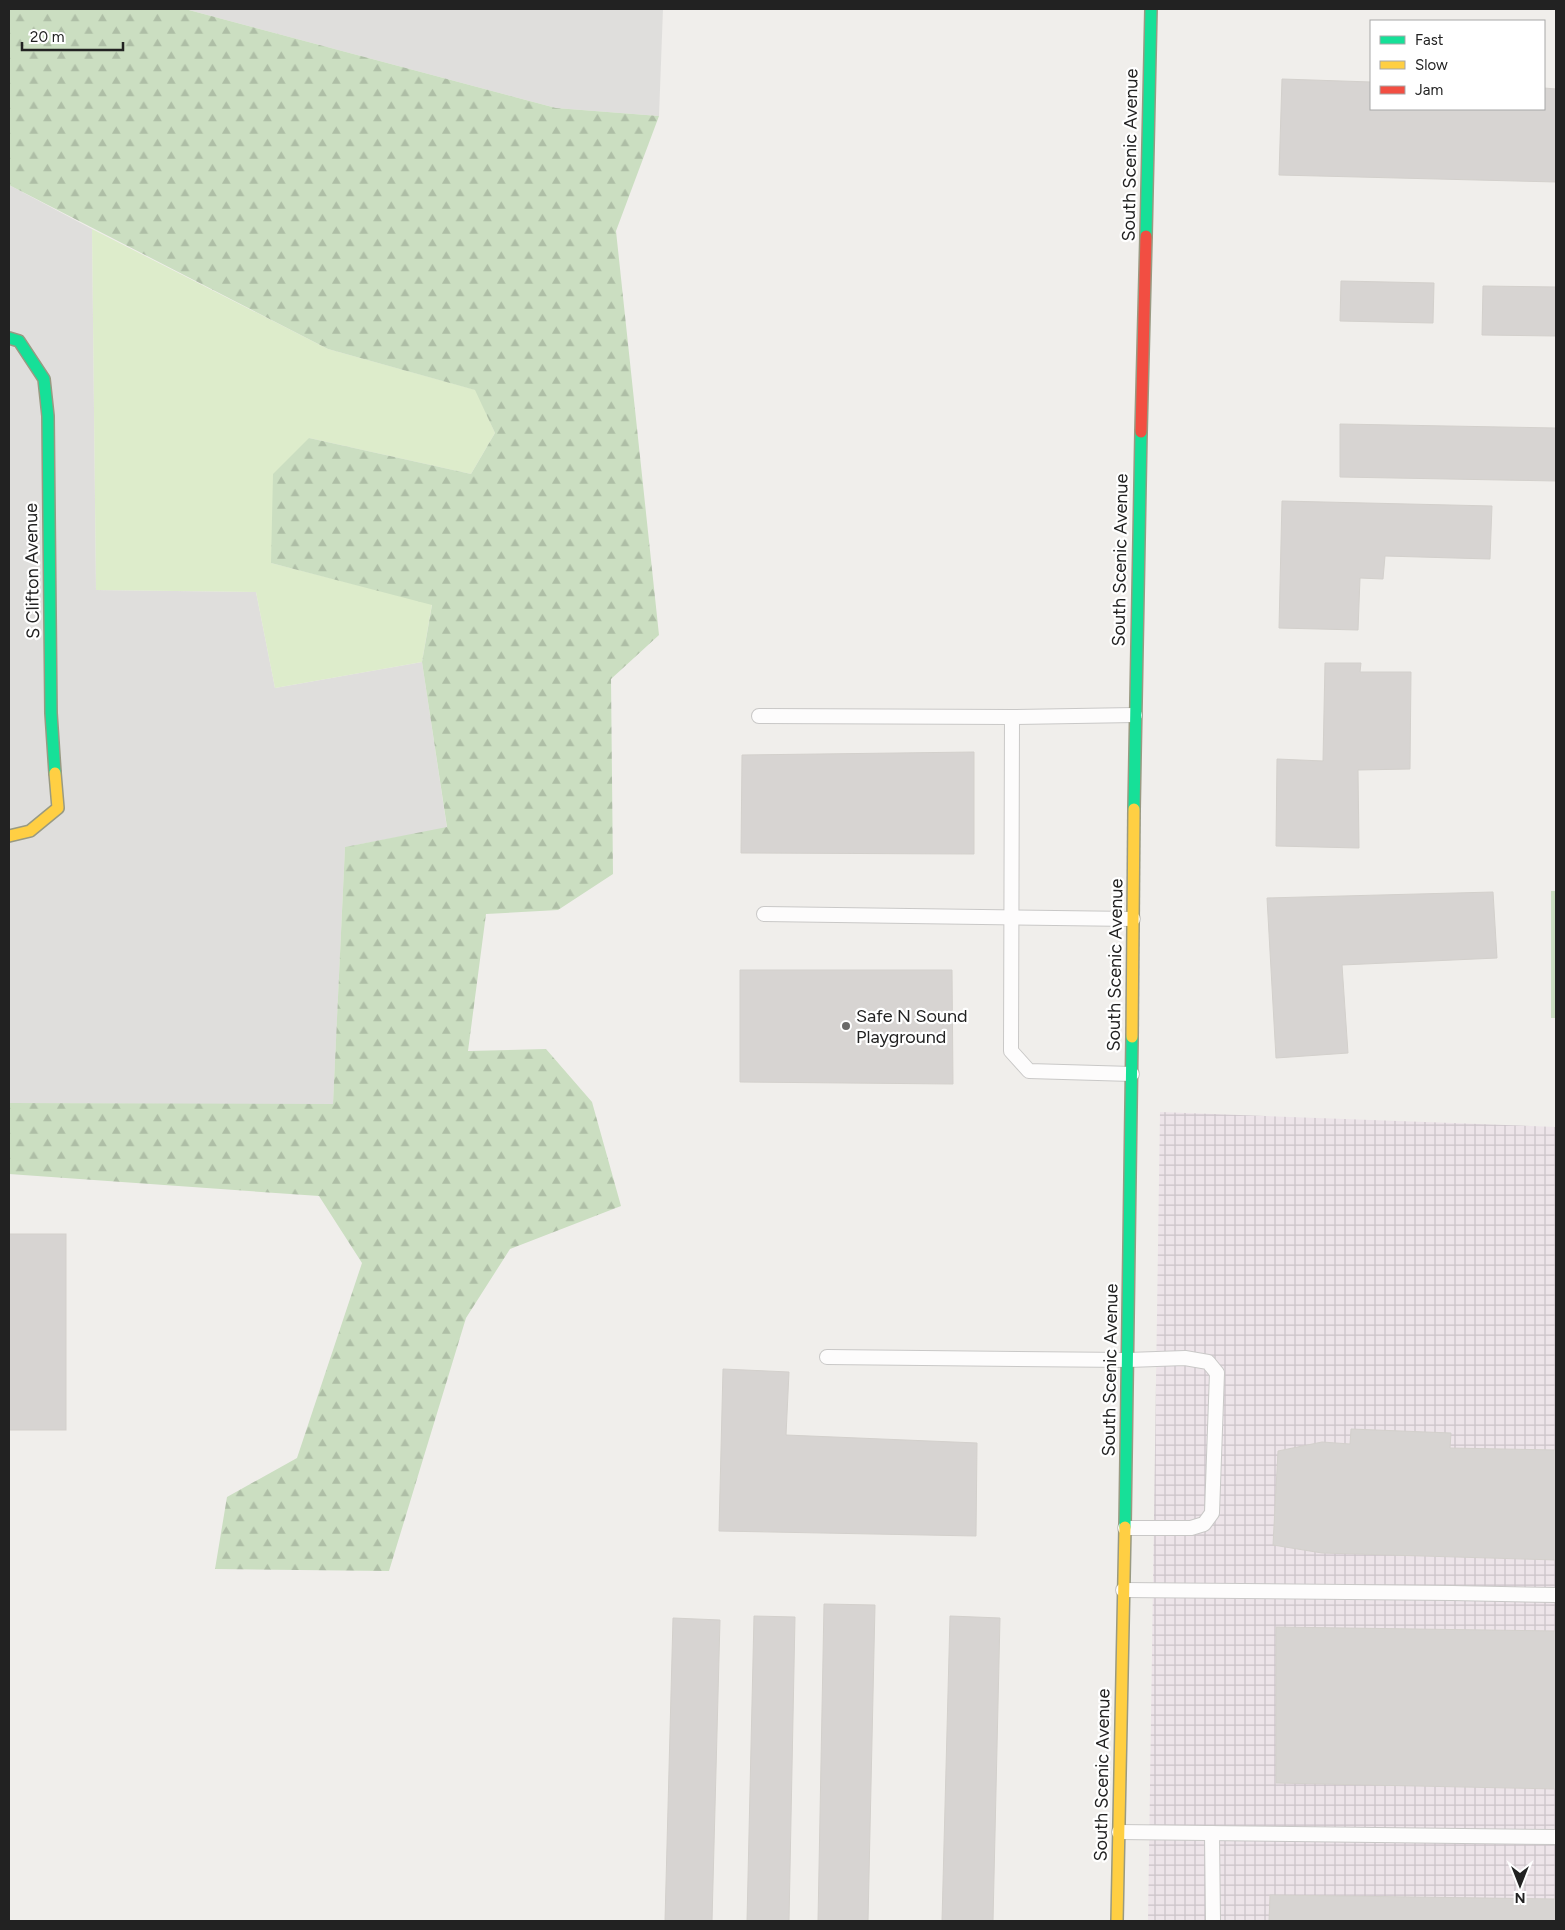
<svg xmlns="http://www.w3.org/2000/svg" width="1565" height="1930" viewBox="0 0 1565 1930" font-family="Figtree,sans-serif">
	<defs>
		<pattern id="industrial-grid" width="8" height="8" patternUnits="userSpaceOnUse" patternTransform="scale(1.25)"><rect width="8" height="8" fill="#ede4e9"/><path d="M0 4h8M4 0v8" fill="none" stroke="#cbc3c8"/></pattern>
		<pattern id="forest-firs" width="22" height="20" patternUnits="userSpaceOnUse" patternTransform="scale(1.25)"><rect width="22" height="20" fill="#cbdec1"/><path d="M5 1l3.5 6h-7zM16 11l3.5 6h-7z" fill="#aebea6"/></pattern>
	</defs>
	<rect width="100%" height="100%" fill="#f0eeeb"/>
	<g fill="#dfdedc">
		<path d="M 185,9 L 663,9 L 659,116 L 556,108 Z"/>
		<path d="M 9,185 L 92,229 L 96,590 L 256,592 L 275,688 L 422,662 L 447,828 L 345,847 L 333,1105 L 9,1103 Z"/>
	</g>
	<path fill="url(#industrial-grid)" d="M 1160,1112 L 1556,1127 L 1556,1921 L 1148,1921 Z"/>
	<path fill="#ddeccb" d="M 92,229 L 328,349 L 476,390 L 495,433 L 471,474 L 309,438 L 271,563 L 432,604 L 422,662 L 275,688 L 256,592 L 96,590 Z"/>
	<g fill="url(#forest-firs)">
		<path d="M 9,9 L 185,9 L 556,108 L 659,116 L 616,231 L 659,635 L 611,679 L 613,874 L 558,910 L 486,914 L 468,1051 L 546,1049 L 592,1102 L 621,1206 L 510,1249 L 466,1318 L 389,1571 L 215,1569 L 227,1497 L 297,1458 L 362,1263 L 319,1196 L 9,1174 L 9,1103 L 333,1104 L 345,847 L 447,827 L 422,662 L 432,605 L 271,563 L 273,474 L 309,438 L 471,474 L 495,433 L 475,390 L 328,349 L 9,185 Z"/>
		<rect x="1551" y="891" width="5" height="127"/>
	</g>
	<g fill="#d7d4d2" stroke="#d3d0cc">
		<path d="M 1282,79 L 1371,82 L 1371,109 L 1544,109 L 1544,88 L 1556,89 L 1556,182 L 1279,175 Z"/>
		<path d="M 1341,281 L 1434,283 L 1433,323 L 1340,321 Z"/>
		<path d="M 1483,286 L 1556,287 L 1556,336 L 1482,335 Z"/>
		<path d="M 1340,424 L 1556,428 L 1556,481 L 1340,477 Z"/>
		<path d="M 1282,501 L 1492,506 L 1490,559 L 1385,556 L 1383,579 L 1360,578 L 1358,630 L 1279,628 Z"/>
		<path d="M 1325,663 L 1361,663 L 1360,672 L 1411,672 L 1410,769 L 1358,770 L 1359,848 L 1276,846 L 1277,759 L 1323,761 Z"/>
		<path d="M 974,752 L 974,854 L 741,853 L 742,755 Z"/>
		<path d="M 1493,892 L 1497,958 L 1342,965 L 1348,1053 L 1276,1058 L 1267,898 Z"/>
		<path d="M 740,970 L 952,970 L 953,1084 L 740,1082 Z"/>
		<rect x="9" y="1234" width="57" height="196"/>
		<path d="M 723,1369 L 789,1372 L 786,1435 L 977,1443 L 976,1536 L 719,1531 Z"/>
		<path d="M 1351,1429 L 1451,1433 L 1450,1448 L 1556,1450 L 1556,1560 L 1322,1553 L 1273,1545 L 1278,1451 L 1322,1442 L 1350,1444 Z"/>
		<path d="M 824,1604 L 875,1605 L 868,1921 L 818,1921 Z"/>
		<path d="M 754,1616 L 795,1617 L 789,1921 L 747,1921 Z"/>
		<path d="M 950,1616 L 1000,1618 L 993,1921 L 942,1921 Z"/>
		<path d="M 673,1618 L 720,1620 L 712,1921 L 665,1921 Z"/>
		<path d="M 1276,1627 L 1556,1631 L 1556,1789 L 1276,1783 Z"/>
		<path d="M 1270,1895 L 1556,1899 L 1556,1921 L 1269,1921 Z"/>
	</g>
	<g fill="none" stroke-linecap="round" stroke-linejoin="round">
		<g stroke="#c9c8c7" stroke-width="16">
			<g id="lane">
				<path d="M 759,716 L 1012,717"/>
				<path d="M 764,914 L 1133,919"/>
				<path d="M 1132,1074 L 1029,1071 L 1011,1051 L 1012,717 L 1135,715"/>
				<path d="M 827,1357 L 1128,1360 L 1185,1358 L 1208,1362 L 1217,1373 L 1212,1513 L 1204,1524 L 1191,1528 L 1125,1528"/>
				<path d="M 1123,1590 L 1452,1593 L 1556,1595"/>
				<path d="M 1119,1832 L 1556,1837"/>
				<path d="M 1212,1833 L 1213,1921"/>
			</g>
		</g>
		<g stroke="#999a82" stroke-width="14">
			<g id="fast">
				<path d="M 1146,236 L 1151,9"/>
				<path d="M 9,338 L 19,341 L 44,379 L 48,416 L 51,713 L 55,773"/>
				<path d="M 1134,809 L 1141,432"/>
				<path d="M 1125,1527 L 1132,1037"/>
			</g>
		</g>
		<g stroke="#999a82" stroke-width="14">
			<g id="slow">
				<path d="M 9,836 L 30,831 L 58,808 L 55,773"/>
				<path d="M 1132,1037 L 1134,809"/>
				<path d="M 1117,1921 L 1125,1527"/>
			</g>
		</g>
		<g stroke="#999a82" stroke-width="14">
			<path id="jam" d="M 1141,432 L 1146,236"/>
		</g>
		<use href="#lane" stroke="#fdfcfc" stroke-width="14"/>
		<use href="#fast" stroke="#16e098" stroke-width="11"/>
		<use href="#slow" stroke="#ffcf43" stroke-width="11"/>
		<use href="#jam" stroke="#f24e42" stroke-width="11"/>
	</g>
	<circle fill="#6a6968" stroke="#fff" stroke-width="2" cx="846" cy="1026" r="5"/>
	<g text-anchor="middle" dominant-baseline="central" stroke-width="4.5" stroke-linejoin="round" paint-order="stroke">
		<g font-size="18" fill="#222" stroke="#fff">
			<text transform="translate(1130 155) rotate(-89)">South Scenic Avenue</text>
			<text transform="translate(1120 560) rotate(-89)">South Scenic Avenue</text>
			<text transform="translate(32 571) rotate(-91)">S Clifton Avenue</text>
			<text transform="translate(1115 965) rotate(-89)">South Scenic Avenue</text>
			<text transform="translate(1110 1370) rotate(-89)">South Scenic Avenue</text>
			<text transform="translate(1102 1775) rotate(-89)">South Scenic Avenue</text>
		</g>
		<g font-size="18" fill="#222" stroke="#fff" text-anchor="start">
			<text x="856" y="1016">Safe N Sound<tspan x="856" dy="21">Playground</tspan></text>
		</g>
	</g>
	<rect width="1565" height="1930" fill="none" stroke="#222222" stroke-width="20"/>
	<rect x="1370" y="20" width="175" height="90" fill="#ffffff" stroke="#a7a7a7"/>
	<rect x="1380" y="36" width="25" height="8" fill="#16e098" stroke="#a7a7a7"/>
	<text x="1415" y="45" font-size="15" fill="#222222">Fast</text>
	<rect x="1380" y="61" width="25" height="8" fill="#ffcf43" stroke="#a7a7a7"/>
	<text x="1415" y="70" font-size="15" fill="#222222">Slow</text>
	<rect x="1380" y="86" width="25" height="8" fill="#f24e42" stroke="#a7a7a7"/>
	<text x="1415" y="95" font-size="15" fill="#222222">Jam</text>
	<g transform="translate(1520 1885) rotate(180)" stroke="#ffffff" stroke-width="4" paint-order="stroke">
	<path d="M0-4L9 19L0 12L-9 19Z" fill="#222222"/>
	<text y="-8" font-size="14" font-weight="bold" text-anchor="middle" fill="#222222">N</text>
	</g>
	<path d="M22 42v8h101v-8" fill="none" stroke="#222222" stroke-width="2.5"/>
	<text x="30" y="42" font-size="15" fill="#222222" stroke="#ffffff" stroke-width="4" paint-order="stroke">20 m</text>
</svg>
